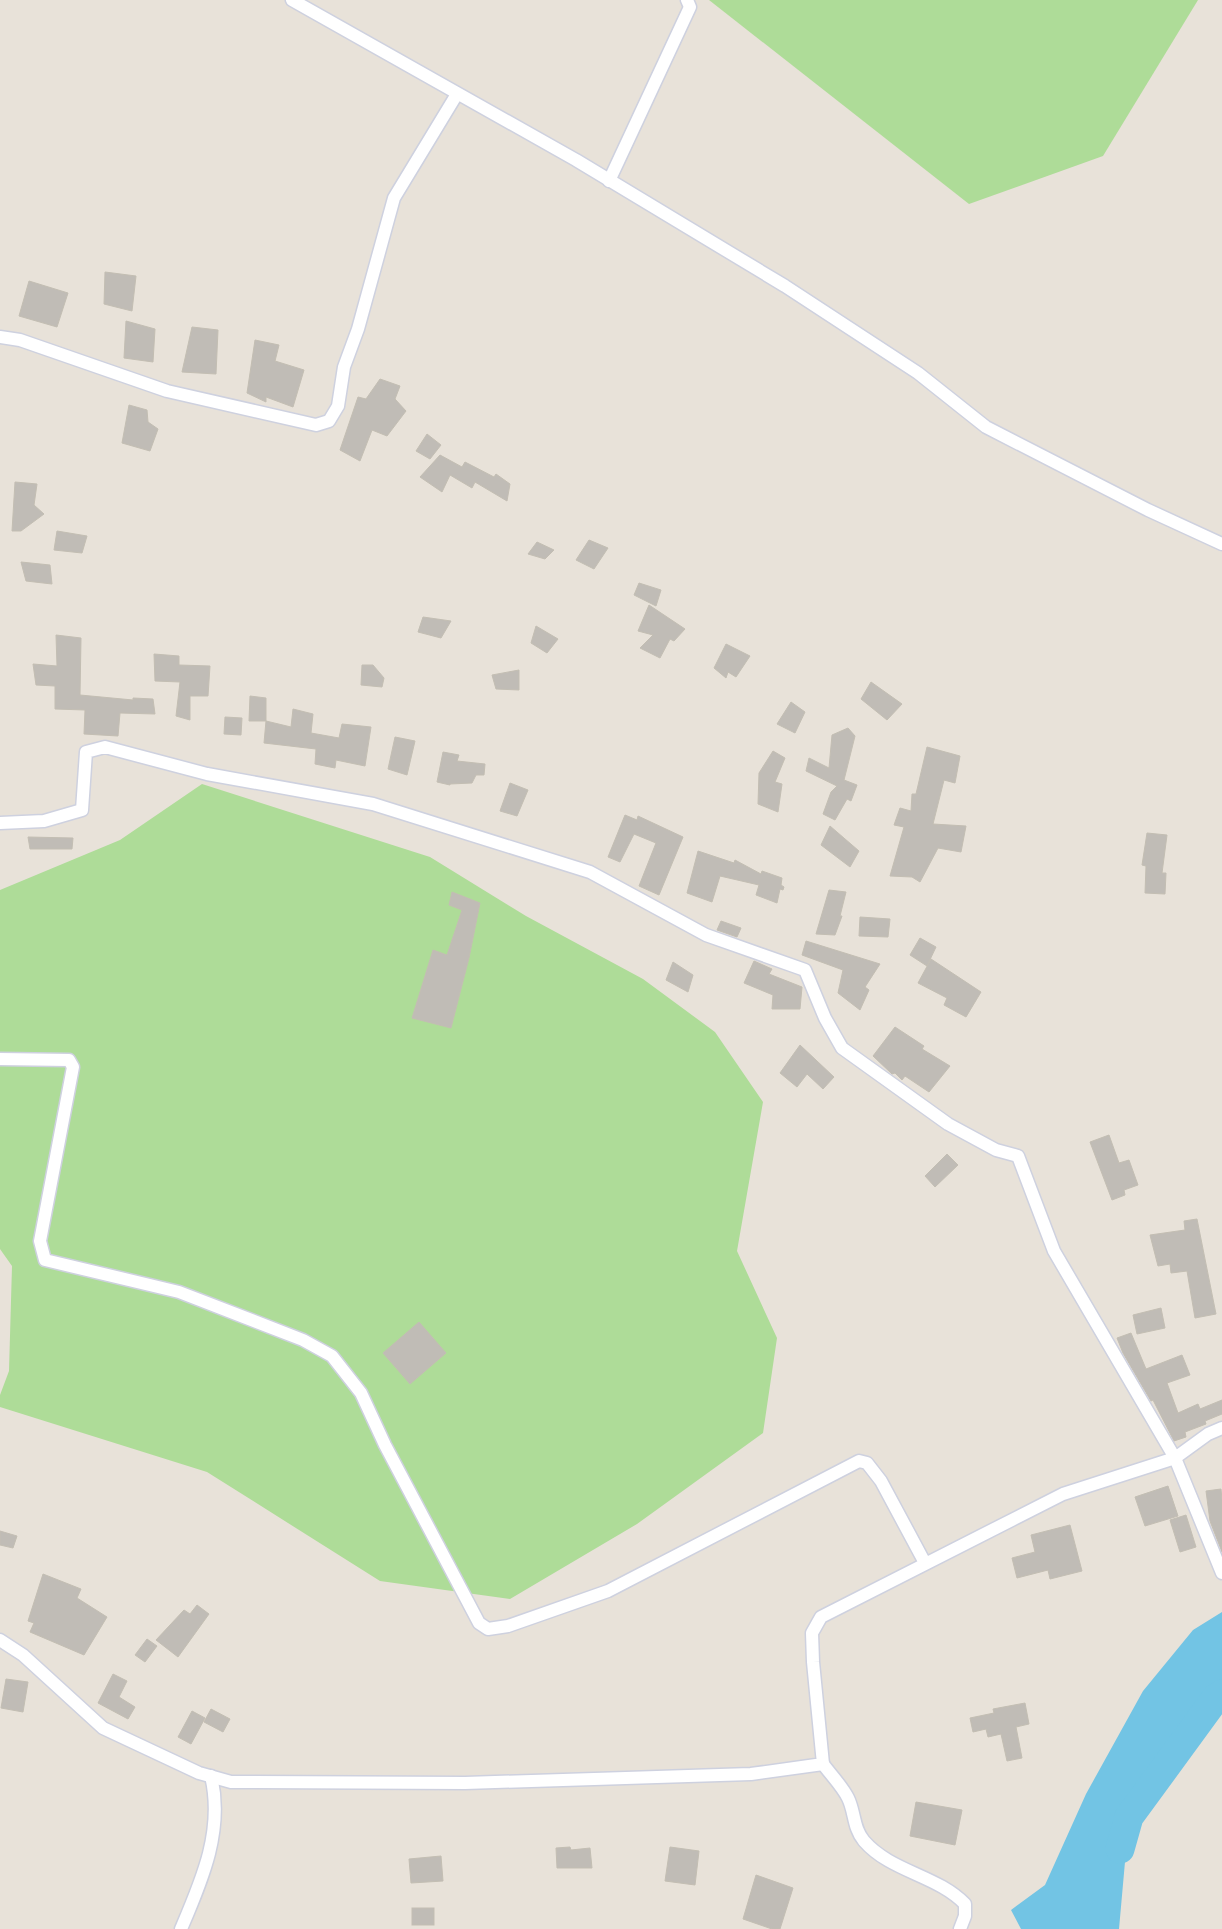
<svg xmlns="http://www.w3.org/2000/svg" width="1222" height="1929" viewBox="0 0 1222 1929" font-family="Poppins,sans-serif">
	<rect width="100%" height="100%" fill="#e8e2d9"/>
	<g fill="#aedc98">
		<path d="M 709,0 L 1198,0 L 1103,156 L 969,204 Z"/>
		<path d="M 202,784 L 430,857 L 526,916 L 643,979 L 715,1032 L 763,1102 L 737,1251 L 777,1338 L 763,1433 L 637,1524 L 510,1599 L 380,1581 L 207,1472 L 0,1407 L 0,1395 L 9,1371 L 12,1266 L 0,1249 L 0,890 L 120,840 Z"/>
	</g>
	<path fill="#72c4e4" d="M 1222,1612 L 1222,1703 L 1198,1723 L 1129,1817 L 1119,1929 L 1021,1929 L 1011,1910 L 1045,1885 L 1086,1794 L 1143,1691 L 1193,1630 Z"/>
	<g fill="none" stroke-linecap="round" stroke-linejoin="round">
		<path stroke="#72c4e4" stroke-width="29" d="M 1120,1849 L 1129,1817 L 1216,1698 L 1222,1694"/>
	</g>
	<g fill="#c0bcb6" stroke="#c3beb3">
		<path d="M 105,272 L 136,276 L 132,311 L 104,304 Z"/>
		<path d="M 29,281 L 68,293 L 57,327 L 19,316 Z"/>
		<path d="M 126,321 L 155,329 L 153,362 L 124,358 Z"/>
		<path d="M 192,327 L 218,330 L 216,374 L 182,372 Z"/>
		<path d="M 255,340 L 279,345 L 275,361 L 304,370 L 293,407 L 266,397 L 266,402 L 247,393 Z"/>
		<path d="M 380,379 L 400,386 L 395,399 L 406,411 L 387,436 L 372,430 L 360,461 L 340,450 L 358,397 L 366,399 Z"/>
		<path d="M 129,405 L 147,410 L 148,422 L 158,429 L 150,451 L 122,443 Z"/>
		<path d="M 427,434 L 441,445 L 430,459 L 416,451 Z"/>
		<path d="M 440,455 L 462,467 L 465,462 L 494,477 L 496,474 L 510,484 L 507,501 L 475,482 L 472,488 L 450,475 L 442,492 L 420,477 Z"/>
		<path d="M 15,482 L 37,484 L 34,505 L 44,514 L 21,531 L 12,531 Z"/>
		<path d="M 57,531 L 87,536 L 82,553 L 54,550 Z"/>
		<path d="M 589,540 L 608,548 L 594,569 L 576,560 Z"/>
		<path d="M 537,542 L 554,550 L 545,559 L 528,554 Z"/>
		<path d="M 21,562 L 50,565 L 52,584 L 26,581 Z"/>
		<path d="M 639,583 L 661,590 L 656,606 L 634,595 Z"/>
		<path d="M 649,605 L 685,629 L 674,641 L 670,639 L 660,658 L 640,648 L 653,635 L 638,631 Z"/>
		<path d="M 423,617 L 451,621 L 441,638 L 418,632 Z"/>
		<path d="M 536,626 L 558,639 L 547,653 L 531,643 Z"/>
		<path d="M 56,635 L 81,638 L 80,695 L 133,700 L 133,698 L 153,699 L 155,714 L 120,713 L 118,736 L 84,734 L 85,710 L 55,709 L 55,686 L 36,685 L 33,664 L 57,666 Z"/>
		<path d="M 726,644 L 750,656 L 736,677 L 728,672 L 726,678 L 714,668 Z"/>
		<path d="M 154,654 L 179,656 L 179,665 L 210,666 L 208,696 L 190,696 L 190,720 L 176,716 L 180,682 L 155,681 Z"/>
		<path d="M 362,665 L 373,665 L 384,678 L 382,687 L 361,685 Z"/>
		<path d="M 519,670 L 519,690 L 496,689 L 492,675 Z"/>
		<path d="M 871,682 L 902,704 L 887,720 L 861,699 Z"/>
		<path d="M 250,696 L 266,698 L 266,721 L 249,721 Z"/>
		<path d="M 791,702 L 805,712 L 795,733 L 777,724 Z"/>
		<path d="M 293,709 L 313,714 L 311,733 L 339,738 L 342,724 L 371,727 L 365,766 L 336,760 L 335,768 L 315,764 L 316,749 L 264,743 L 266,721 L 291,727 Z"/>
		<path d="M 225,717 L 242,718 L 241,735 L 224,734 Z"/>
		<path d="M 848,728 L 855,736 L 844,780 L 857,785 L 851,801 L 847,799 L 835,820 L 823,814 L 831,792 L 837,786 L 806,771 L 809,758 L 829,768 L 832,735 Z"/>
		<path d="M 395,737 L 415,741 L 407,775 L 388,769 Z"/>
		<path d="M 927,747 L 960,756 L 955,783 L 944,780 L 933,824 L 966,826 L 961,852 L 938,848 L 920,882 L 912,877 L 890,876 L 904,827 L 894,825 L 900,808 L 911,811 L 912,794 L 916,794 Z"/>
		<path d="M 773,751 L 785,758 L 775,782 L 782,784 L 778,812 L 758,804 L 759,773 Z"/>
		<path d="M 443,752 L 459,755 L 457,761 L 485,764 L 484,775 L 476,775 L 472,783 L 450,784 L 450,785 L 437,782 Z"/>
		<path d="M 510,783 L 528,790 L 517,816 L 500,811 Z"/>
		<path d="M 625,815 L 637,820 L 638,816 L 683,837 L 659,895 L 639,886 L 656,843 L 634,834 L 620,862 L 608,857 Z"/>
		<path d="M 830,826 L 859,851 L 850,867 L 821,845 Z"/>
		<path d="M 1147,833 L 1167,835 L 1162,873 L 1166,873 L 1165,894 L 1145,893 L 1146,866 L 1142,865 Z"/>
		<path d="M 28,837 L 73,838 L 72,849 L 30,849 Z"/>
		<path d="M 698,851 L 734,863 L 735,860 L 761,874 L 762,871 L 782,878 L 781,885 L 784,887 L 783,890 L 780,889 L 777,903 L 756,895 L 759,885 L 720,876 L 712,902 L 687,893 Z"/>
		<path d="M 829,890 L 846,892 L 840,916 L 842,916 L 835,935 L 816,934 Z"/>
		<path d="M 452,892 L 480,903 L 469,958 L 451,1028 L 412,1018 L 433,950 L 447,955 L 462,910 L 449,905 Z"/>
		<path d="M 860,917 L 890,919 L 888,937 L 859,936 Z"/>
		<path d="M 721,921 L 741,928 L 737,937 L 717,930 Z"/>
		<path d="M 920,938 L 936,947 L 927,966 L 910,955 Z"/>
		<path d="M 806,941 L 880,964 L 865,987 L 869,990 L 860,1010 L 838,993 L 843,970 L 802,955 Z"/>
		<path d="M 931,959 L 981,992 L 966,1017 L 944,1005 L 947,998 L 918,983 Z"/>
		<path d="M 754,961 L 772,969 L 769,974 L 802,987 L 800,1009 L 772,1009 L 773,995 L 744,983 Z"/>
		<path d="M 673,962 L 693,975 L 688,992 L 666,980 Z"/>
		<path d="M 895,1027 L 924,1046 L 922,1049 L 950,1066 L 929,1092 L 905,1076 L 902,1080 L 895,1073 L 892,1074 L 873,1056 Z"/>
		<path d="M 800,1045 L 834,1077 L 823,1089 L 807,1074 L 797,1087 L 780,1073 Z"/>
		<path d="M 1109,1135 L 1119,1163 L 1129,1160 L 1138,1185 L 1124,1190 L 1125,1195 L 1112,1200 L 1090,1142 Z"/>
		<path d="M 947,1154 L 958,1165 L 935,1187 L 925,1176 Z"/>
		<path d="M 1197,1219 L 1216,1314 L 1195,1318 L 1187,1271 L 1171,1273 L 1170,1264 L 1158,1266 L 1150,1235 L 1185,1230 L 1184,1221 Z"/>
		<path d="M 1161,1308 L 1165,1328 L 1137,1334 L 1133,1315 Z"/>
		<path d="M 419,1322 L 446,1353 L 410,1384 L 383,1353 Z"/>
		<path d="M 1131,1333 L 1146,1369 L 1182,1355 L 1190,1375 L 1167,1383 L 1178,1413 L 1198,1404 L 1200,1409 L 1222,1400 L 1222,1414 L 1205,1421 L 1206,1424 L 1185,1432 L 1186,1437 L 1174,1441 L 1153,1400 L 1151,1401 L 1123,1353 L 1117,1338 Z"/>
		<path d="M 1168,1486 L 1178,1516 L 1145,1526 L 1135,1497 Z"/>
		<path d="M 1221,1489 L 1222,1500 L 1222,1552 L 1210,1521 L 1206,1491 Z"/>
		<path d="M 1186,1515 L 1196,1547 L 1180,1552 L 1170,1520 Z"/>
		<path d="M 1070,1525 L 1082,1571 L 1050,1579 L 1048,1570 L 1017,1578 L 1012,1558 L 1035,1552 L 1031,1535 Z"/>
		<path d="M 0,1531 L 17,1536 L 13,1548 L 0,1545 Z"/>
		<path d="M 43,1574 L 81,1589 L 77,1598 L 107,1617 L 84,1655 L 30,1632 L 34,1623 L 28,1621 Z"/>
		<path d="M 197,1605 L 209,1614 L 178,1657 L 156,1640 L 184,1610 L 190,1614 Z"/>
		<path d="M 147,1639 L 157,1646 L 145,1662 L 135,1655 Z"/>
		<path d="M 113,1674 L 127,1681 L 119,1697 L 135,1707 L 128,1719 L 98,1703 Z"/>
		<path d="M 6,1679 L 28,1682 L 23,1712 L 1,1708 Z"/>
		<path d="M 1025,1703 L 1029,1724 L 1016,1727 L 1022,1758 L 1007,1761 L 1001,1734 L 988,1737 L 986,1729 L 973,1732 L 970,1718 L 994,1713 L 993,1709 Z"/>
		<path d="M 211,1709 L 230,1719 L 223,1732 L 204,1722 Z"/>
		<path d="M 192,1711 L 205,1718 L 191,1744 L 178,1737 Z"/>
		<path d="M 916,1802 L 962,1810 L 955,1845 L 910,1836 Z"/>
		<path d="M 570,1847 L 571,1850 L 590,1848 L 592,1868 L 557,1868 L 556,1848 Z"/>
		<path d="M 670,1847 L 699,1851 L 695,1885 L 665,1881 Z"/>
		<path d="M 441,1856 L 443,1881 L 411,1883 L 409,1859 Z"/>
		<path d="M 756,1875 L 793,1888 L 780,1929 L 772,1929 L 743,1919 Z"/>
		<rect x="412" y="1908" width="22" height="17"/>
	</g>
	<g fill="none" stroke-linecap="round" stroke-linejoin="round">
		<g stroke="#ced1df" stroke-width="15">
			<g id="minor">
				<path d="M 292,0 L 576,160 L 785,286 L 918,373 L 986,427 L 1148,510 L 1222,544"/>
				<path d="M 609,181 L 690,7 L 687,0"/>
				<path d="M 0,337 L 20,340 L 167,391 L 316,425 L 329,421 L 338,406 L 344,367 L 358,329 L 394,198 L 457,94"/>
				<path d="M 0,823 L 44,821 L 82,810 L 86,752 L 105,747 L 207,774 L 373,804 L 590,872 L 706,935 L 805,970 L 825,1018 L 842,1048 L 948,1124 L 996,1150 L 1018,1156 L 1054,1251 L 1175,1458 L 1222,1573"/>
				<path d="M 0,1059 L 69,1060 L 73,1067 L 40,1241 L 45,1260 L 179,1292 L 303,1340 L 332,1356 L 361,1393 L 385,1445 L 479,1623 L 488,1629 L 508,1626 L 608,1591 L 859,1461 L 867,1463 L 881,1481 L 925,1563"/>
				<path d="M 0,1640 L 23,1655 L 103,1728 L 199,1773 L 231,1782 L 465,1783 L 751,1774 L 823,1764 L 813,1662 L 812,1633 L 821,1617 L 1063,1494 L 1175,1458 L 1208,1434 L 1222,1428"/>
				<path d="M 823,1764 C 831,1775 842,1786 848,1798 C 855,1812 853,1828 864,1841 C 891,1872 937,1875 965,1904 L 965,1916 L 960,1929"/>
				<path d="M 181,1929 C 202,1880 224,1830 211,1776"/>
			</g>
		</g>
		<use href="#minor" stroke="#fff" stroke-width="12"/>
	</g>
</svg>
